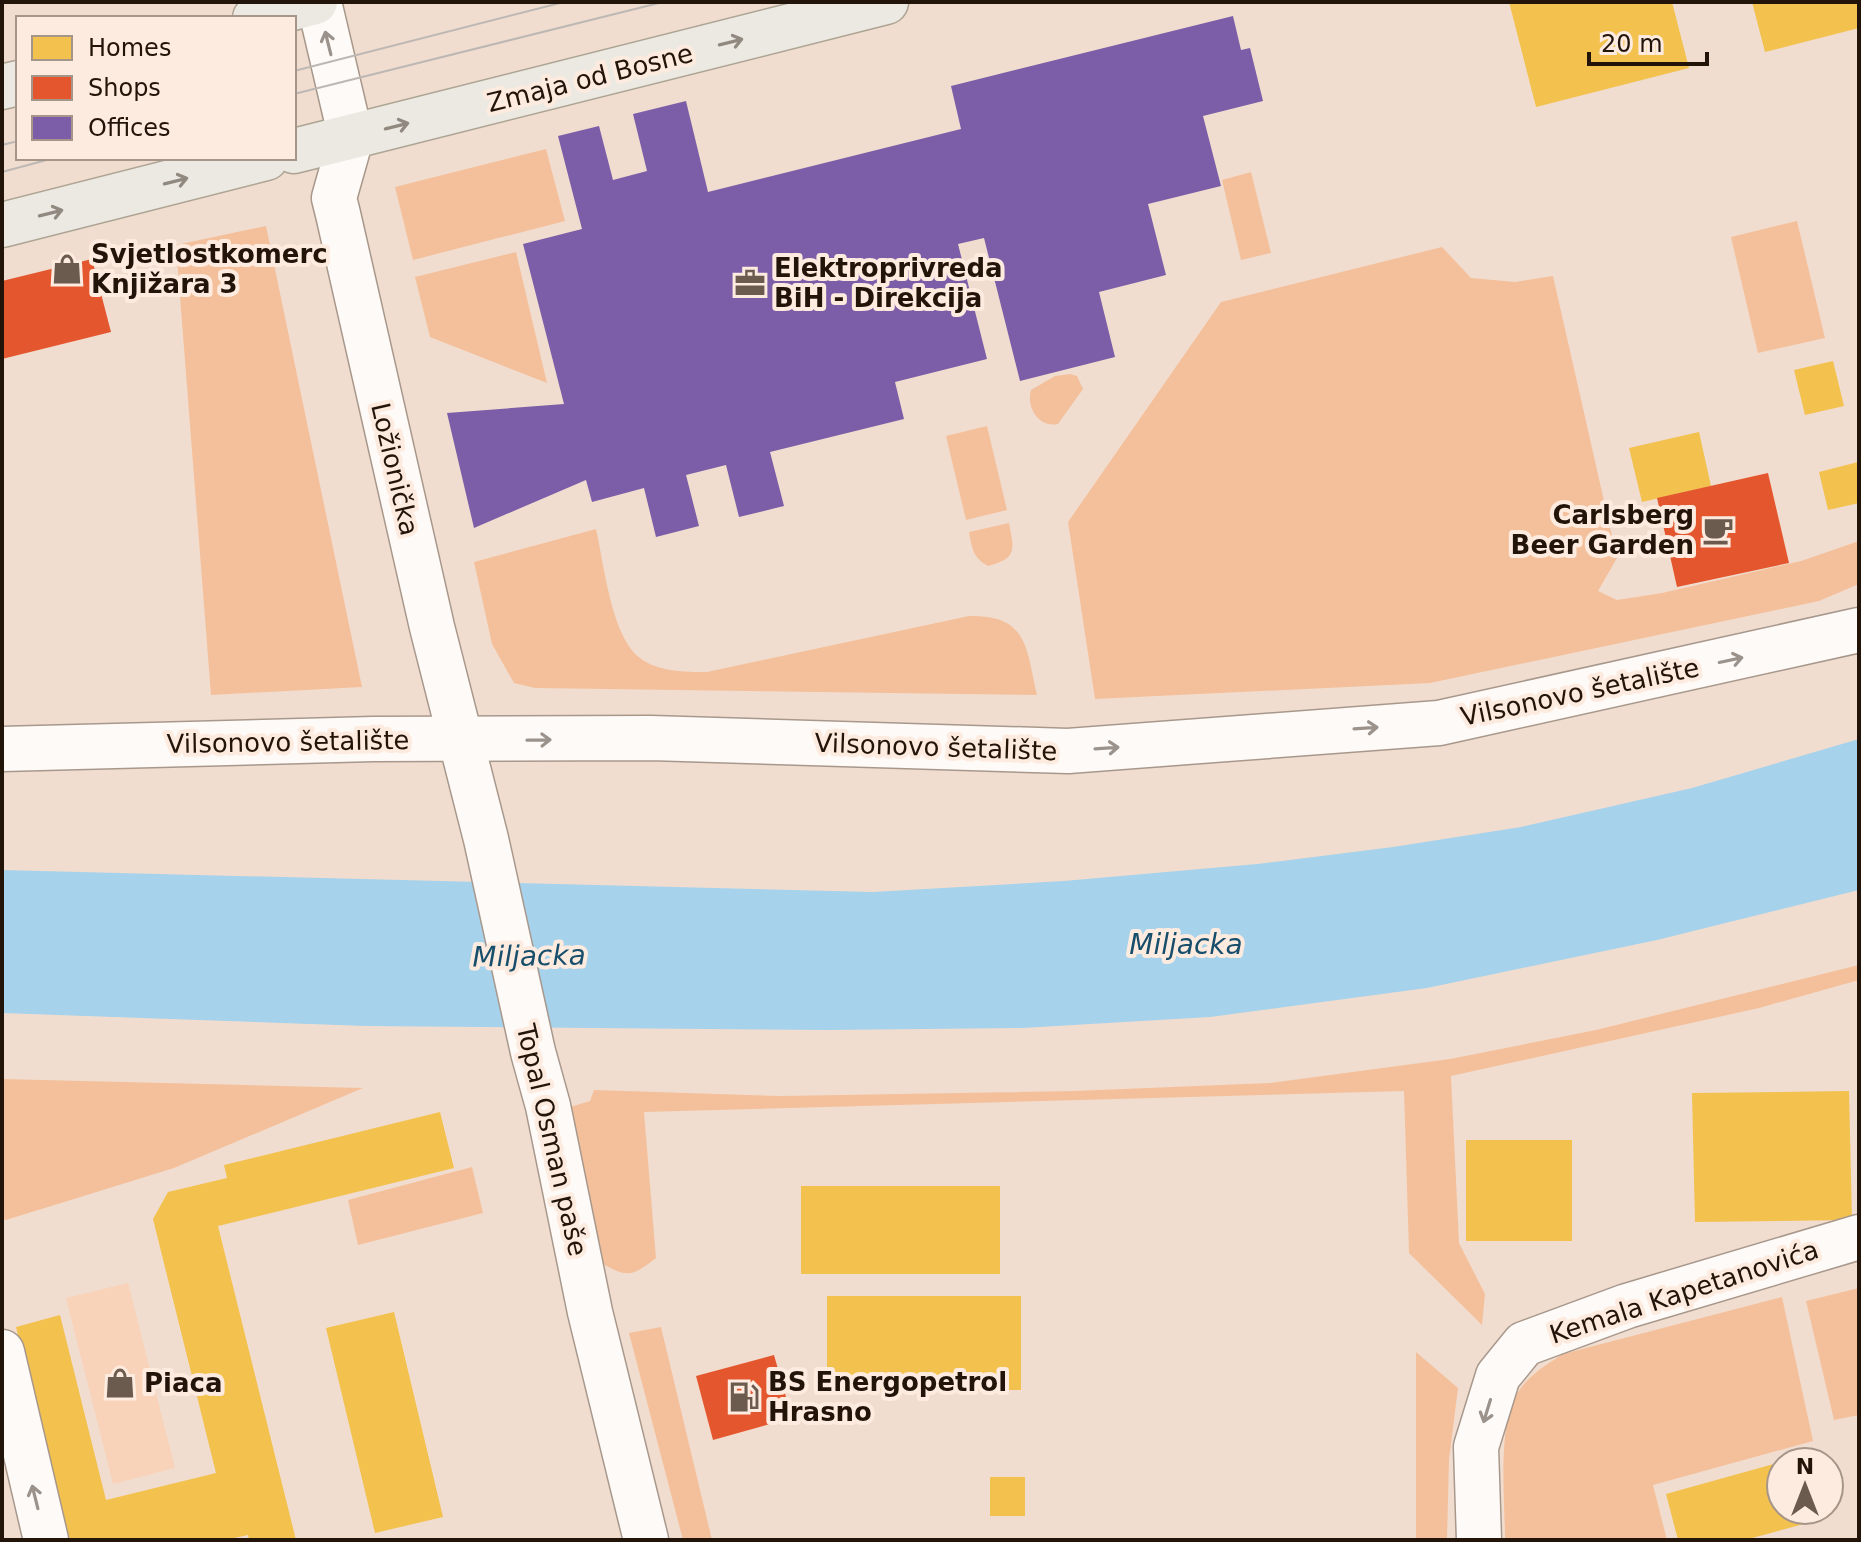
<svg xmlns="http://www.w3.org/2000/svg" width="1861" height="1542" viewBox="0 0 1861 1542" font-family="'DejaVu Sans',sans-serif">
	<rect width="100%" height="100%" fill="#f1ddcf"/>
	<path fill="#f8d3b9" d="M 128,1283 L 175,1468 L 113,1484 L 66,1298 Z"/>
	<g fill="#f4c09b">
		<path d="M 546,149 L 565,221 L 413,260 L 395,187 Z"/>
		<path d="M 1251,172 L 1271,253 L 1241,260 L 1222,180 Z"/>
		<path d="M 1797,221 L 1825,338 L 1758,353 L 1731,237 Z"/>
		<path d="M 266,226 L 362,687 L 211,695 L 176,245 Z"/>
		<path d="M 1442,247 L 1471,278 L 1515,282 L 1553,276 L 1617,558 L 1598,591 L 1617,600 L 1662,593 L 1801,561 L 1859,541 L 1859,584 L 1819,601 L 1430,683 L 1095,699 L 1068,522 L 1221,302 Z"/>
		<path d="M 516,252 L 547,383 L 430,337 L 415,277 Z"/>
		<path d="M 1070,374 L 1077,376 L 1083,389 L 1058,424 C 1039,428 1026,408 1031,390 L 1055,376 Z"/>
		<path d="M 987,426 L 1007,510 L 966,520 L 946,436 Z"/>
		<path d="M 1009,523 C 1014,550 1018,558 988,566 C 973,558 972,548 969,532 Z"/>
		<path d="M 596,529 C 604,563 611,636 640,658 C 658,672 685,672 707,672 L 969,616 C 1028,615 1026,647 1037,695 L 535,688 L 514,683 L 492,644 L 474,562 Z"/>
		<path d="M 1859,965 L 1859,980 L 1759,1008 L 1451,1076 L 1459,1243 L 1485,1294 L 1482,1325 L 1409,1253 L 1404,1091 L 644,1112 L 656,1258 C 633,1276 628,1278 603,1264 L 560,1110 L 590,1101 L 594,1090 L 781,1096 L 1074,1091 L 1270,1083 L 1450,1059 L 1596,1030 Z"/>
		<path d="M 2,1079 L 363,1088 L 174,1168 L 6,1220 L 2,1219 Z"/>
		<path d="M 472,1167 L 483,1213 L 358,1245 L 348,1200 Z"/>
		<path d="M 1859,1288 L 1859,1415 L 1834,1420 L 1806,1301 Z"/>
		<path d="M 1782,1297 L 1813,1441 L 1653,1485 L 1667,1540 L 1505,1540 C 1505,1501 1497,1426 1517,1394 C 1528,1375 1546,1365 1563,1354 Z"/>
		<path d="M 661,1327 L 712,1540 L 683,1540 L 629,1333 Z"/>
		<path d="M 1416,1352 L 1458,1388 L 1449,1460 L 1447,1540 L 1416,1540 Z"/>
	</g>
	<path fill="#a6d2ec" d="M 1859,739 L 1859,890 L 1657,940 L 1427,988 L 1210,1017 L 1022,1028 L 827,1030 L 366,1026 L 2,1013 L 2,870 L 873,892 L 1064,881 L 1257,864 L 1393,847 L 1521,827 L 1692,788 Z"/>
	<g fill="#f2c14e">
		<path d="M 1509,2 L 1672,2 L 1689,68 L 1536,107 Z"/>
		<path d="M 1752,2 L 1859,2 L 1859,28 L 1765,52 Z"/>
		<path d="M 1833,361 L 1844,406 L 1805,415 L 1794,370 Z"/>
		<path d="M 1699,432 L 1711,486 L 1642,502 L 1629,448 Z"/>
		<path d="M 1858,462 L 1859,503 L 1828,510 L 1819,472 Z"/>
		<path d="M 1849,1091 L 1852,1220 L 1695,1222 L 1692,1093 Z"/>
		<path d="M 440,1112 L 454,1168 L 218,1226 L 296,1540 L 249,1540 L 248,1535 L 225,1540 L 68,1540 L 16,1327 L 60,1315 L 106,1500 L 216,1473 L 153,1219 L 168,1192 L 227,1178 L 224,1165 Z"/>
		<rect x="1466" y="1140" width="106" height="101"/>
		<rect x="801" y="1186" width="199" height="88"/>
		<rect x="827" y="1296" width="194" height="94"/>
		<path d="M 394,1312 L 443,1517 L 375,1533 L 326,1328 Z"/>
		<path d="M 1781,1462 L 1781,1510 L 1808,1510 L 1811,1522 L 1745,1540 L 1678,1540 L 1666,1494 Z"/>
		<rect x="990" y="1477" width="35" height="39"/>
	</g>
	<g fill="#e4572e">
		<path d="M 92,259 L 111,332 L 2,359 L 2,281 Z"/>
		<path d="M 1768,473 L 1789,563 L 1677,587 L 1657,498 Z"/>
		<path d="M 774,1355 L 792,1418 L 713,1440 L 696,1376 Z"/>
	</g>
	<path fill="#7b5ea7" d="M 1233,16 L 1241,50 L 1250,48 L 1263,101 L 1203,116 L 1221,186 L 1148,204 L 1166,275 L 1099,292 L 1115,357 L 1020,381 L 984,238 L 958,244 L 987,359 L 895,382 L 904,419 L 770,452 L 784,506 L 739,517 L 726,465 L 686,475 L 699,526 L 656,537 L 644,488 L 592,502 L 586,480 L 474,528 L 447,413 L 564,404 L 523,244 L 582,229 L 558,136 L 599,126 L 613,180 L 647,171 L 633,114 L 686,101 L 708,192 L 961,129 L 951,86 Z"/>
	<g fill="none" stroke-linecap="round" stroke-linejoin="round">
		<g stroke="#a8988c" stroke-width="47">
			<g id="minor">
				<path d="M 319,2 L 351,138 L 334,198 L 338,214 L 432,627 L 486,839 L 533,1052 L 548,1106 L 590,1312 L 646,1540"/>
				<path d="M 2,749 L 373,739 L 651,738 L 1068,751 L 1439,723 L 1859,630"/>
				<path d="M 2,1352 L 46,1540"/>
				<path d="M 1479,1540 L 1476,1447 L 1498,1376 L 1524,1344 L 1627,1306 L 1859,1237"/>
			</g>
		</g>
		<g stroke="#ada494" stroke-width="47">
			<g id="major">
				<path d="M 255,18 L 315,2"/>
				<path d="M 2,87 L 18,83"/>
				<path d="M 294,151 L 886,2"/>
				<path d="M 2,225 L 266,158"/>
			</g>
		</g>
		<use href="#minor" stroke="#fdfaf8" stroke-width="44"/>
		<use href="#major" stroke="#ebe9e2" stroke-width="44"/>
		<g stroke="#beb8b5" stroke-width="2">
			<path d="M 294,71 L 564,2"/>
			<path d="M 294,94 L 663,2"/>
			<path d="M 2,145 L 18,141"/>
			<path d="M 2,172 L 54,158"/>
		</g>
	</g>
	<defs><path id="oneway-shaft" d="M-6 0H5M1.5-3L5.5 0L1.5 3" fill="none" stroke-width="1.6" stroke-linecap="round" stroke-linejoin="round" transform="scale(2)"/></defs>
	<g stroke="#918980">
		<use href="#oneway-shaft" transform="translate(731 42) rotate(-14)"/>
		<use href="#oneway-shaft" transform="translate(397 126) rotate(-14)"/>
		<use href="#oneway-shaft" transform="translate(176 181) rotate(-14)"/>
		<use href="#oneway-shaft" transform="translate(51 213) rotate(-14)"/>
	</g>
	<g stroke="#9b928c">
		<use href="#oneway-shaft" transform="translate(328 43) rotate(-104)"/>
		<use href="#oneway-shaft" transform="translate(1731 660) rotate(-12)"/>
		<use href="#oneway-shaft" transform="translate(1366 728) rotate(-4)"/>
		<use href="#oneway-shaft" transform="translate(539 740) rotate(-1)"/>
		<use href="#oneway-shaft" transform="translate(1107 748) rotate(-4)"/>
		<use href="#oneway-shaft" transform="translate(1487 1411) rotate(107)"/>
		<use href="#oneway-shaft" transform="translate(35 1497) rotate(-104)"/>
	</g>
	<defs>
		<g id="shop-bare" transform="scale(2.4)"><path d="M-5-2.5h2.3a2.7 3.5 0 0 1 5.4 0H5L5.5 6h-11ZM-1.5-2.5h3a1.5 2.3 0 0 0-3 0Z" fill="#6b5a4e" stroke="#feebdf" stroke-width="2.5" paint-order="stroke"/></g>
		<g id="office-bare" transform="scale(2.4)"><path d="M-6-3h4V-5.5h4V-3h4V5H-6ZM-1-4.5V-3h2v-1.5ZM-6 0V1H6V0Z" fill="#6b5a4e" stroke="#feebdf" stroke-width="2.5" paint-order="stroke"/></g>
		<g id="cafe-bare" transform="scale(2.4)"><path d="M-5.5-4.5H6V0H3Q3 3.5 0 3.5H-2.5Q-5.5 3.5-5.5 0ZM3-3.2v2h1.7v-2ZM-6 4.5H4V6H-6Z" fill="#6b5a4e" stroke="#feebdf" stroke-width="2.5" paint-order="stroke"/></g>
		<g id="fuel-bare" transform="scale(2.4)"><path d="M-5.5-6h7V0h2V4h1.3V-2.5L3-4.5l.8-.8L6-3V5H2.5V1h-1V6h-7ZM-4.2-4.7v3.2H.2V-4.7Z" fill="#6b5a4e" stroke="#feebdf" stroke-width="2.5" paint-order="stroke"/></g>
	</defs>
	<g fill-rule="evenodd">
		<use href="#shop-bare" x="67" y="269"/>
		<use href="#office-bare" x="750" y="283"/>
		<use href="#cafe-bare" x="1718" y="530"/>
		<use href="#shop-bare" x="120" y="1383"/>
		<use href="#fuel-bare" x="744" y="1397"/>
	</g>
	<g text-anchor="middle" dominant-baseline="central" stroke-width="8" stroke-linejoin="round" paint-order="stroke">
		<g font-size="26" fill="#231409" stroke="#feebdf">
			<text transform="translate(590 78) rotate(-14)">Zmaja od Bosne</text>
			<text transform="translate(395 469) rotate(77)">Ložionička</text>
			<text transform="translate(1580 692) rotate(-12)">Vilsonovo šetalište</text>
			<text transform="translate(288 742) rotate(-1)">Vilsonovo šetalište</text>
			<text transform="translate(936 747) rotate(2)">Vilsonovo šetalište</text>
			<text transform="translate(552 1140) rotate(77)">Topal Osman paše</text>
			<text transform="translate(1684 1292) rotate(-18)">Kemala Kapetanovića</text>
		</g>
		<g font-size="26" font-weight="bold" fill="#231409" stroke="#feebdf" text-anchor="start">
			<text x="91" y="254">Svjetlostkomerc<tspan x="91" dy="30">Knjižara 3</tspan></text>
			<text x="774" y="268">Elektroprivreda<tspan x="774" dy="30">BiH - Direkcija</tspan></text>
			<text x="1694" y="515" text-anchor="end">Carlsberg<tspan x="1694" dy="30">Beer Garden</tspan></text>
			<text x="768" y="1382">BS Energopetrol<tspan x="768" dy="30">Hrasno</tspan></text>
			<text x="144" y="1383">Piaca</text>
		</g>
		<g font-size="28" font-style="italic" fill="#174e6c" stroke="#feebdf">
			<text x="1186" y="944">Miljacka</text>
			<text transform="translate(529 956) rotate(-1)">Miljacka</text>
		</g>
	</g>
	<rect width="1861" height="1542" fill="none" stroke="#231409" stroke-width="8"/>
	<rect x="16" y="16" width="280" height="144" fill="#feebdf" stroke="#a69589" stroke-width="2"/>
	<rect x="32" y="36" width="40" height="24" fill="#f2c14e" stroke="#a69589" stroke-width="2"/>
	<text x="88" y="56" font-size="24" fill="#231409">Homes</text>
	<rect x="32" y="76" width="40" height="24" fill="#e4572e" stroke="#a69589" stroke-width="2"/>
	<text x="88" y="96" font-size="24" fill="#231409">Shops</text>
	<rect x="32" y="116" width="40" height="24" fill="#7b5ea7" stroke="#a69589" stroke-width="2"/>
	<text x="88" y="136" font-size="24" fill="#231409">Offices</text>
	<g transform="translate(1805 1486)"><circle r="38" fill="#feebdf" stroke="#a69589" stroke-width="2"/>
	<path d="M0-6L14 30L0 20L-14 30Z" fill="#6b5a4e"/>
	<text y="-12" font-size="22" font-weight="bold" text-anchor="middle" fill="#231409">N</text>
	</g>
	<path d="M1589 52v12h118v-12" fill="none" stroke="#231409" stroke-width="4"/>
	<text x="1601" y="52" font-size="24" fill="#231409" stroke="#feebdf" stroke-width="6" paint-order="stroke">20 m</text>
</svg>
